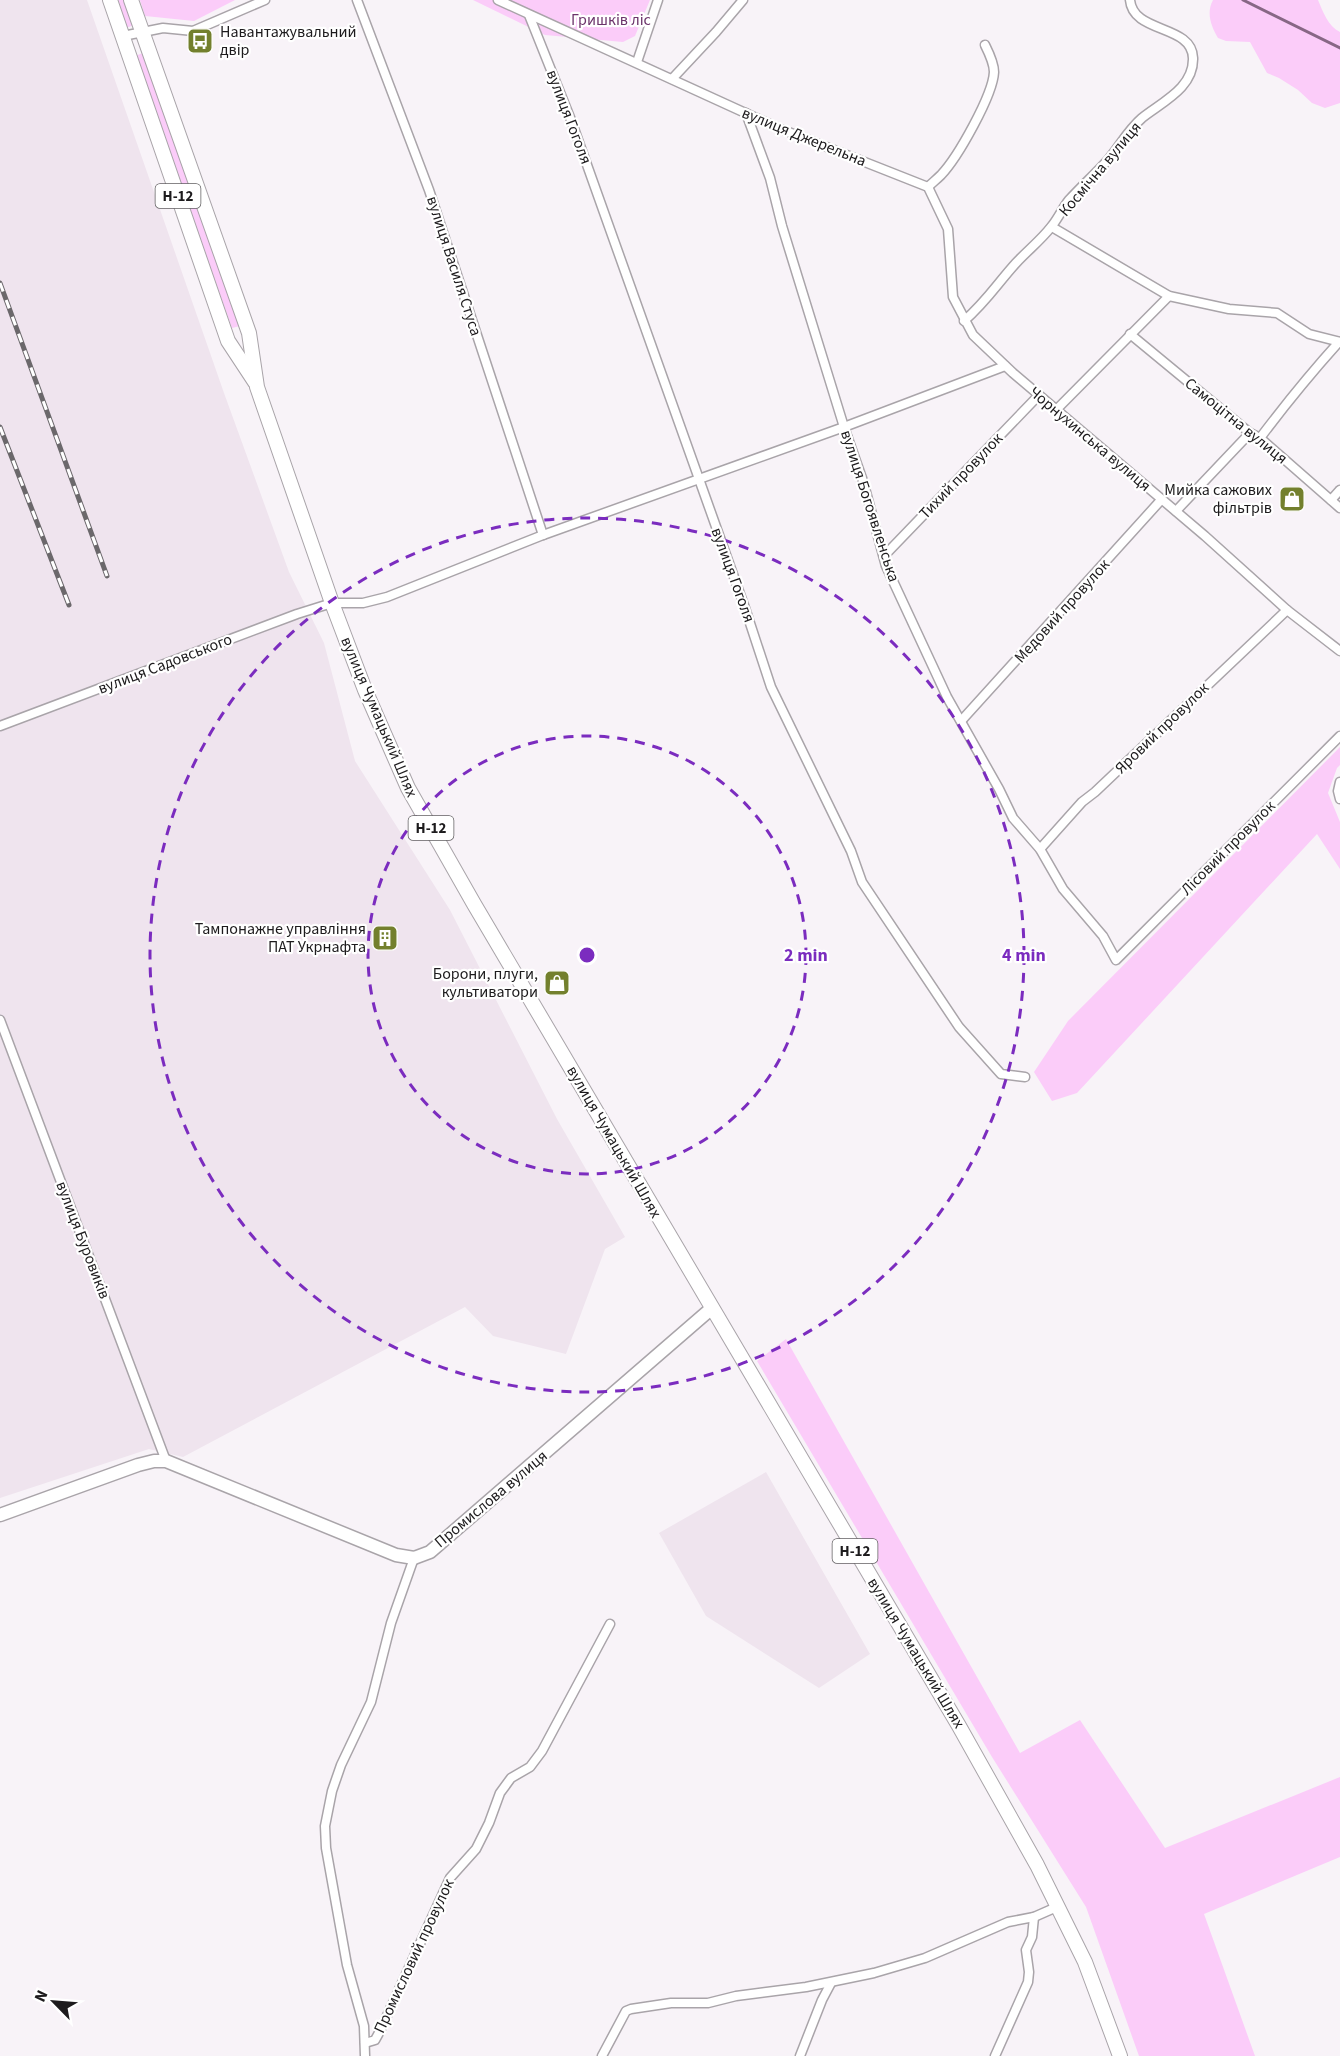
<svg xmlns="http://www.w3.org/2000/svg" width="1340" height="2056" viewBox="0 0 1340 2056" font-family="'Source Sans 3',sans-serif">
	<rect width="100%" height="100%" fill="#f8f3f8"/>
	<g fill="#efe4ee">
		<path d="M 0,0 L 87,0 L 224,393 L 289,572 L 324,643 L 355,761 L 450,910 L 557,1119 L 625,1237 L 605,1249 L 566,1354 L 493,1336 L 465,1307 L 183,1457 L 149,1449 L 0,1498 Z"/>
		<path d="M 766,1472 L 870,1654 L 819,1688 L 706,1616 L 659,1533 Z"/>
	</g>
	<g fill="#fbccf9">
		<path d="M 116,0 L 125,0 L 134,25 L 126,28 Z"/>
		<path d="M 140,0 L 235,0 L 194,21 L 145,16 Z"/>
		<path d="M 473,0 L 650,0 L 635,36 L 623,42 L 545,35 Z"/>
		<path d="M 1213,0 L 1318,0 C 1323,12 1328,26 1340,32 L 1340,103 L 1325,108 L 1312,103 L 1298,90 L 1279,78 L 1267,73 L 1250,42 L 1226,41 L 1218,38 C 1211,26 1206,13 1213,0 Z"/>
		<path d="M 143,53 L 240,326 L 232,328 L 135,56 Z"/>
		<path d="M 1340,747 L 1340,765 L 1337,768 L 1328,793 L 1340,822 L 1340,869 L 1317,834 L 1077,1093 L 1052,1101 L 1034,1072 L 1068,1021 Z"/>
		<path d="M 786,1339 L 1020,1753 L 1080,1720 L 1165,1848 L 1340,1777 L 1340,1857 L 1204,1914 L 1255,2056 L 1139,2056 L 1086,1907 L 992,1757 L 757,1361 Z"/>
	</g>
	<g fill="none" stroke-linecap="round" stroke-linejoin="round">
		<path stroke="#876785" stroke-width="3" d="M 1243,0 L 1340,48"/>
		<g stroke="#a9a4a9" stroke-width="11">
			<g id="street">
				<path d="M 357,0 L 429,190 L 543,535"/>
				<path d="M 498,0 L 776,127 L 928,187 L 948,229 L 953,297 L 973,335 L 1013,373 L 1205,536 L 1287,610 L 1340,651"/>
				<path d="M 529,15 L 571,120 L 745,608 L 771,687 L 851,851 L 862,882 L 959,1027 L 1001,1074 L 1025,1077"/>
				<path d="M 123,36 L 163,28 L 193,31 L 265,0"/>
				<path d="M 637,62 L 658,0"/>
				<path d="M 672,79 L 716,32 L 743,0"/>
				<path d="M 746,113 L 770,178 L 782,226 L 844,427 L 863,481 L 886,566 L 947,697 L 999,789 L 1013,818 L 1040,849 L 1063,889 L 1103,936 L 1116,960 L 1340,736"/>
				<path d="M 928,187 C 932,183 937,179 941,175 C 958,157 993,95 994,72 C 994,63 989,53 985,45"/>
				<path d="M 1052,227 L 1169,296 L 1229,309 L 1277,313 L 1309,334 L 1340,342"/>
				<path d="M 964,321 C 986,302 997,284 1016,263 C 1027,251 1041,240 1051,227 C 1058,219 1062,209 1069,200 C 1081,187 1095,174 1107,161 C 1119,147 1128,130 1142,118 C 1162,102 1194,88 1193,58 C 1192,24 1133,34 1130,0"/>
				<path d="M 1130,334 L 1250,433 L 1260,438 L 1340,508"/>
				<path d="M 1056,410 L 1169,296"/>
				<path d="M 1260,438 C 1285,405 1311,373 1339,342"/>
				<path d="M 1331,500 L 1340,490"/>
				<path d="M 1176,511 L 1250,433"/>
				<path d="M 884,556 L 1039,395"/>
				<path d="M 961,721 L 1161,500"/>
				<path d="M 0,726 L 297,614 L 332,603 L 363,603 L 387,597 L 543,535 L 844,427 L 1005,366"/>
				<path d="M 1340,782 L 1338,791 L 1340,799"/>
				<path d="M 1040,849 L 1082,802 L 1095,792 L 1287,610"/>
				<path d="M 0,1020 L 166,1461"/>
				<path d="M 365,2043 L 375,2040 L 380,2031 L 450,1878 L 476,1849 L 489,1823 L 500,1793 L 511,1778 L 530,1767 L 542,1751 L 610,1624"/>
				<path d="M 365,2056 L 364,2026 L 347,1965 L 326,1848 L 325,1826 L 332,1791 L 341,1765 L 371,1702 L 391,1623 L 414,1558"/>
				<path d="M 602,2056 L 626,2011 L 631,2009 L 671,2003 L 708,2003 L 736,1996 L 806,1987 L 874,1973 L 925,1958 L 1008,1922 L 1034,1917 L 1059,1906"/>
				<path d="M 800,2056 L 822,2000 L 831,1983"/>
				<path d="M 995,2056 L 1028,1982 L 1029,1972 L 1026,1950 L 1032,1937 L 1034,1917"/>
			</g>
		</g>
		<g stroke="#a9a4a9" stroke-width="15">
			<path id="secondary" d="M 0,1515 L 138,1465 L 154,1461 L 166,1461 L 396,1555 L 414,1558 L 430,1552 L 712,1308"/>
		</g>
		<g stroke="#a9a4a9" stroke-width="16">
			<g id="primary">
				<path d="M 110,0 L 228,341 L 255,382"/>
				<path d="M 131,0 L 249,333 L 257,387 L 332,603 L 365,690 L 408,788 L 474,904 L 959,1726 L 1037,1865 L 1085,1962 L 1120,2056"/>
			</g>
		</g>
		<use href="#street" stroke="#fff" stroke-width="8"/>
		<use href="#secondary" stroke="#fff" stroke-width="12"/>
		<use href="#primary" stroke="#fff" stroke-width="14"/>
		<g stroke="#6b686b" stroke-width="5">
			<g id="rail">
				<path d="M 0,283 L 107,576"/>
				<path d="M 0,427 L 69,605"/>
			</g>
		</g>
		<use href="#rail" stroke="#fff" stroke-width="3" stroke-dasharray="9" stroke-linecap="butt"/>
	</g>
	<g fill="none" stroke="#7b2cbf" stroke-width="3" stroke-dasharray="10 8">
		<circle cx="587" cy="955" r="219"/>
		<circle cx="587" cy="955" r="437"/>
	</g>
	<defs>
		<g id="bus-square" transform="scale(1.35)"><rect x="-9" y="-9" width="18" height="18" rx="4" fill="#73802d" stroke="#fff"/><path d="M-5-6H5V4H4V6H2V4H-2V6H-4V4H-5ZM-3.5-4V0h7V-4ZM-3.5 1.2v1.5H-2V1.2ZM2 1.2v1.5H3.5V1.2Z" fill="#fff"/></g>
		<g id="shop-square" transform="scale(1.35)"><rect x="-9" y="-9" width="18" height="18" rx="4" fill="#73802d" stroke="#fff"/><path d="M-5-2.5h2.3a2.7 3.5 0 0 1 5.4 0H5L5.5 6h-11ZM-1.5-2.5h3a1.5 2.3 0 0 0-3 0Z" fill="#fff"/></g>
		<g id="building-square" transform="scale(1.35)"><rect x="-9" y="-9" width="18" height="18" rx="4" fill="#73802d" stroke="#fff"/><path d="M-4-6H4V6H1V3H-1V6H-4ZM-2.5-4.3h1.7v1.8h-1.7ZM.8-4.3h1.7v1.8H.8ZM-2.5-1h1.7V.8h-1.7ZM.8-1h1.7V.8H.8Z" fill="#fff"/></g>
	</defs>
	<g fill-rule="evenodd">
		<use href="#bus-square" x="200" y="41"/>
		<use href="#shop-square" x="1292" y="499"/>
		<use href="#building-square" x="385" y="938"/>
		<use href="#shop-square" x="557" y="983"/>
	</g>
	<g text-anchor="middle" dominant-baseline="central" stroke-width="4.5" stroke-linejoin="round" paint-order="stroke">
		<g fill="#fff" stroke="#615f61" stroke-width="1.5">
			<rect x="155.5" y="184" width="45" height="24" rx="4.5"/>
			<rect x="408.5" y="816" width="45" height="24" rx="4.5"/>
			<rect x="832.5" y="1539" width="45" height="24" rx="4.5"/>
		</g>
		<g font-size="15" font-weight="bold" fill="#1d1b1d">
			<text x="178" y="196">Н-12</text>
			<text x="431" y="828">Н-12</text>
			<text x="855" y="1551">Н-12</text>
		</g>
		<g font-size="16" fill="#6c346b" stroke="#fff">
			<text x="611" y="20">Гришків ліс</text>
		</g>
		<g font-size="16" fill="#1d1b1d" stroke="#fff" text-anchor="end">
			<text x="220" y="32" text-anchor="start">Навантажувальний<tspan x="220" dy="18">двір</tspan></text>
			<text x="1272" y="490">Мийка сажових<tspan x="1272" dy="18">фільтрів</tspan></text>
			<text x="366" y="929">Тампонажне управління<tspan x="366" dy="18">ПАТ Укрнафта</tspan></text>
			<text x="538" y="974">Борони, плуги,<tspan x="538" dy="18">культиватори</tspan></text>
		</g>
		<g font-size="16" fill="#1d1b1d" stroke="#fff">
			<text transform="translate(569 117) rotate(69)">вулиця Гоголя</text>
			<text transform="translate(804 137) rotate(22)">вулиця Джерельна</text>
			<text transform="translate(1100 169) rotate(-50)">Космічна вулиця</text>
			<text transform="translate(454 266) rotate(72)">вулиця Василя Стуса</text>
			<text transform="translate(1236 421) rotate(39)">Самоцітна вулиця</text>
			<text transform="translate(1090 439) rotate(40)">Чорнухинська вулиця</text>
			<text transform="translate(961 476) rotate(-46)">Тихий провулок</text>
			<text transform="translate(870 506) rotate(72)">вулиця Богоявленська</text>
			<text transform="translate(733 575) rotate(70)">вулиця Гоголя</text>
			<text transform="translate(1062 611) rotate(-48)">Медовий провулок</text>
			<text transform="translate(165 664) rotate(-21)">вулиця Садовського</text>
			<text transform="translate(379 717) rotate(67)">вулиця Чумацький Шлях</text>
			<text transform="translate(1162 728) rotate(-44)">Яровий провулок</text>
			<text transform="translate(1228 848) rotate(-45)">Лісовий провулок</text>
			<text transform="translate(614 1142) rotate(60)">вулиця Чумацький Шлях</text>
			<text transform="translate(83 1240) rotate(69)">вулиця Буровиків</text>
			<text transform="translate(491 1499) rotate(-40)">Промислова вулиця</text>
			<text transform="translate(916 1653) rotate(59)">вулиця Чумацький Шлях</text>
			<text transform="translate(414 1956) rotate(-65)">Промисловий провулок</text>
		</g>
	</g>
	<circle cx="587" cy="955" r="9" fill="#7b2cbf" stroke="#fff" stroke-width="3"/>
	<g font-size="18" text-anchor="middle" font-weight="bold" fill="#7b2cbf" stroke="#fff" stroke-width="4.5" stroke-linejoin="round" paint-order="stroke">
		<text x="806" y="961">2 min</text>
		<text x="1024" y="961">4 min</text>
	</g>
	<g transform="translate(54 2002) rotate(295)" stroke="#ffffff" stroke-width="4.5" paint-order="stroke">
	<path d="M0-4.5L10 22L0 15L-10 22Z" fill="#1d1b1d"/>
	<text y="-9" font-size="16" font-weight="bold" text-anchor="middle" fill="#1d1b1d">N</text>
	</g>
</svg>
